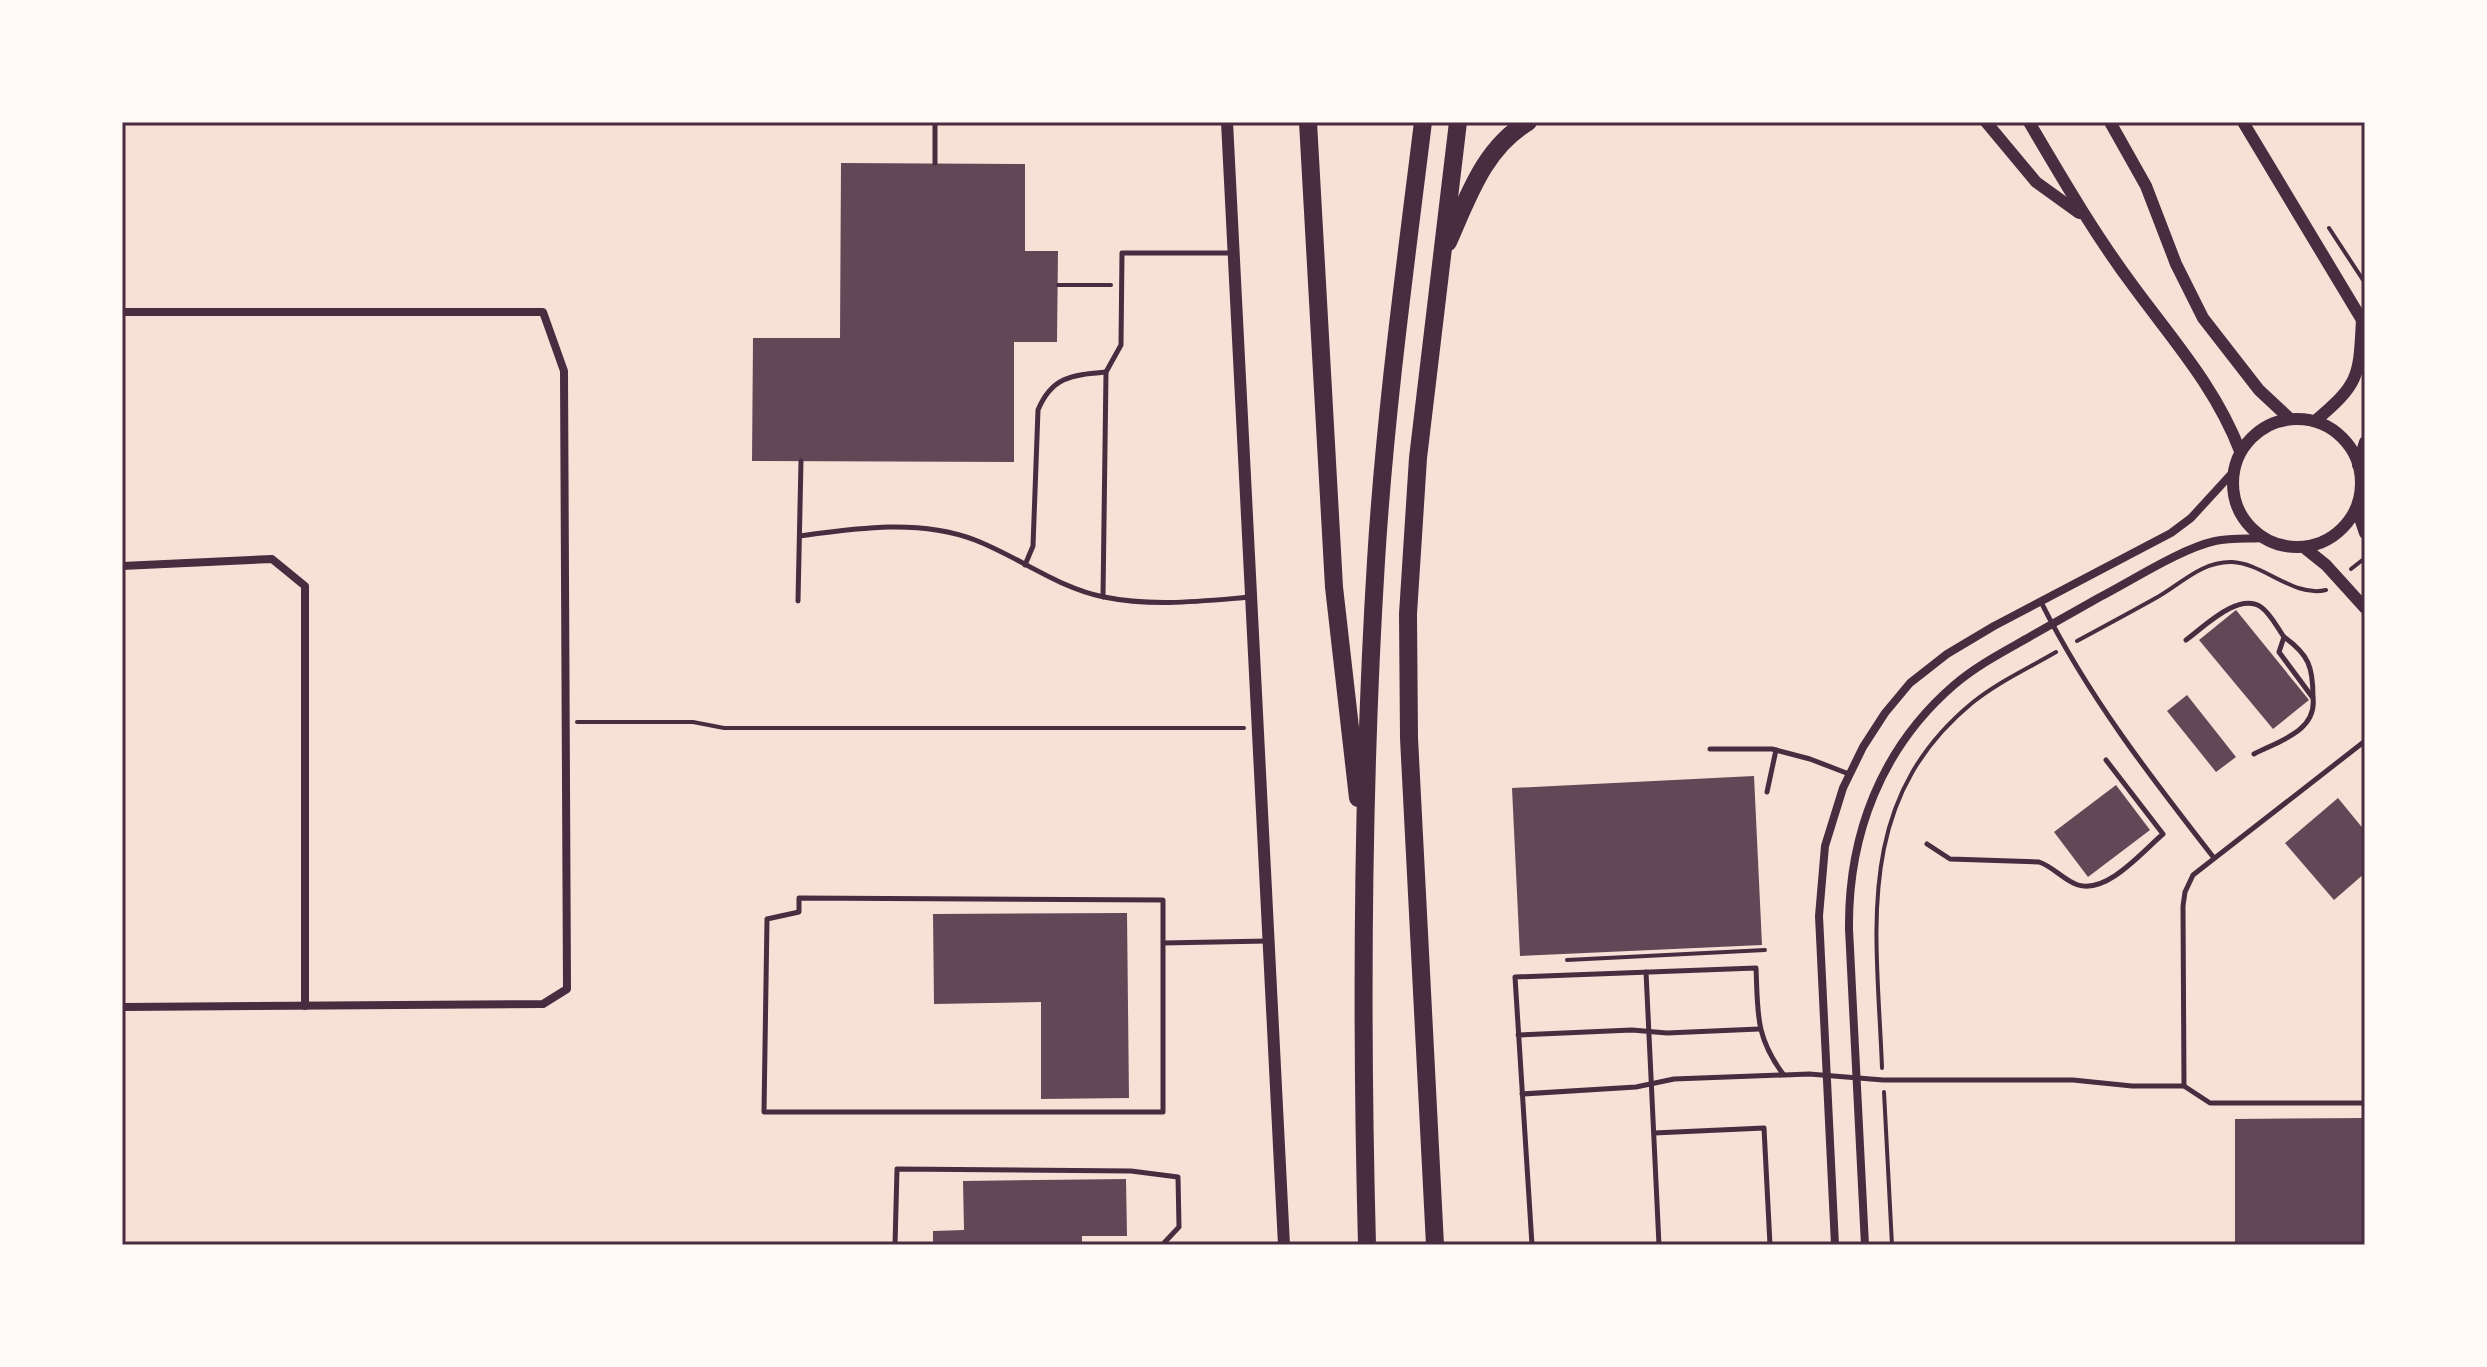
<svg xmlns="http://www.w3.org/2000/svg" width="2487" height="1367" viewBox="0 0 2487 1367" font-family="'Exo 2',sans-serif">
	<rect width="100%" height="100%" fill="#f7e1d7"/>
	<g fill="#644757">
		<path d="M 841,163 L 1025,164 L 1025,251 L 1058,251 L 1057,342 L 1014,342 L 1014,462 L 752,461 L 753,338 L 840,338 Z"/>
		<path d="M 2236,610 L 2309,700 L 2273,729 L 2199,640 Z"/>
		<path d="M 2187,695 L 2236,757 L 2216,772 L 2167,711 Z"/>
		<path d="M 1754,776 L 1762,945 L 1520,956 L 1512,788 Z"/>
		<path d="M 2116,785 L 2150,830 L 2088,877 L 2054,832 Z"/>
		<path d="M 2338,798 L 2365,831 L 2365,873 L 2334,900 L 2285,843 Z"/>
		<path d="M 1127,913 L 1129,1098 L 1041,1099 L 1041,1002 L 934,1004 L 933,914 Z"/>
		<path d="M 2365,1118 L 2365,1245 L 2235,1245 L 2235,1119 Z"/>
		<path d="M 1126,1179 L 1127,1236 L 1082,1236 L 1082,1245 L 933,1245 L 933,1231 L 964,1230 L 963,1181 Z"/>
	</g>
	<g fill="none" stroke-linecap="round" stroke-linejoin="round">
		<g stroke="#4a2c40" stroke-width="4">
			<path d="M 2329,228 L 2365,283"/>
			<path d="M 1058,285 L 1111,285"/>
			<path d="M 2351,569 L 2365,558"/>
			<path d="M 2077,641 C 2103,627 2129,613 2154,599 C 2180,585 2201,561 2232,562 C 2263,563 2294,598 2326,590"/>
			<path d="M 577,722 L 693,722 L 724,728 L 1244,728"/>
			<path d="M 1567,960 L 1765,950"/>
			<path d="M 1882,1068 C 1877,932 1852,802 1972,703 C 1998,682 2027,669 2056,652"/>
			<path d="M 1884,1092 L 1892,1245"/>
		</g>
		<g stroke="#4a2c40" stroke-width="5">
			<path d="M 935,163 L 935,122"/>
			<path d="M 800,536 C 858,528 919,519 975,540 C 1019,557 1058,588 1104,597 C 1153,607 1202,601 1251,597"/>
			<path d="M 1025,565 L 1033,546 L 1038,410 C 1052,376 1073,375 1106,372"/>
			<path d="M 1103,597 L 1106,372 L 1121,345 L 1122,253 L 1233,253"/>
			<path d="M 798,601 L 801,461"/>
			<path d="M 2041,602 C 2088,696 2150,776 2214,858"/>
			<path d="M 2284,637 C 2309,655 2313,667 2313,697"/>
			<path d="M 2186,640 C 2204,627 2238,592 2261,607 C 2270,613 2277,627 2284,637 L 2279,652 L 2313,698 C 2317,731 2279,741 2254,754"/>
			<path d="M 1710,749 L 1772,749 L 1810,759 L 1849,774"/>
			<path d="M 1767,792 L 1776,750"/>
			<path d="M 1927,844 L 1950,859 L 2039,862 C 2054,867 2063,880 2078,885 C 2107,894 2142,852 2163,834 L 2106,760"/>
			<path d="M 1163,943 L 1163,900 L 799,898 L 799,912 L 767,919 L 764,1112 L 1163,1112 L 1163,943 L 1268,941"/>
			<path d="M 1646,972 L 1659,1245"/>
			<path d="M 1518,1035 L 1632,1030 L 1667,1033 L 1759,1029"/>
			<path d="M 2184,1086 L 2183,906 L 2185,892 L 2193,875 L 2365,741"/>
			<path d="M 1522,1094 L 1636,1087 L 1674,1079 L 1809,1074 L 1883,1080 L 2073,1080 L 2132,1086 L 2184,1086 L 2210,1103 L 2365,1103"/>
			<path d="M 1654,1133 L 1764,1128 L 1770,1245"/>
			<path d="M 895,1245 L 897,1169 L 1131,1171 L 1178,1177 L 1179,1227 L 1162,1245"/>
			<path d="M 1532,1245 L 1515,977 L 1756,968 C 1758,1013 1755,1036 1783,1074"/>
		</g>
		<g stroke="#4a2c40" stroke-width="8">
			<path d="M 122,312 L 543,312 L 564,371 L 567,989 L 543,1004 L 122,1007"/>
			<path d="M 122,566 L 272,559 L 305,586 L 305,1006"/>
			<path d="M 1835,1245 L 1819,916 L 1825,846 L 1843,788 L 1863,747 L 1885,713 L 1910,683 L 1947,654 L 1994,626 L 2171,533 L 2191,518 L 2235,470"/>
			<path d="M 1865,1245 L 1849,929 C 1848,835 1881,748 1954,685 C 1977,665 2005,651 2031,636 C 2054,623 2077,610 2100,597 C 2133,580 2180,549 2215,541 C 2231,538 2248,539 2264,538"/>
		</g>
		<g stroke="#4a2c40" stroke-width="12">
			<path d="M 1227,122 L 1284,1245"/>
			<path d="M 1986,122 L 2036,182 L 2079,213"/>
			<path d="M 2029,122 C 2062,178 2095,235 2134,287 C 2173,340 2216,388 2240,451"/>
			<path d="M 2110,122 L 2146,186 L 2176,264 L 2203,318 L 2259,390 L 2289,418"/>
			<path d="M 2243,122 L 2365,325"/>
			<circle cx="2297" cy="483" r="64"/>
			<path d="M 2315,421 C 2360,383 2359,377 2362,319"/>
			<path d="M 2358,465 L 2365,442"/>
			<path d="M 2358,512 L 2365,533"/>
			<path d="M 2306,549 L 2326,565 L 2365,608"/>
		</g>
		<g stroke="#4a2c40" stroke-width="18">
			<path d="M 1308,122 L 1334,587 L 1358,798"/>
			<path d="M 1448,242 C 1468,197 1484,148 1528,122"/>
			<path d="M 1367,1245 C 1361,1018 1362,788 1376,561 C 1385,414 1405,268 1423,122"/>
			<path d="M 1435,1245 L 1409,738 L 1408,614 L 1418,458 L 1458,122"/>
		</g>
	</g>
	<rect width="2487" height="1367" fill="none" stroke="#fffaf5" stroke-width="248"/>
	<rect x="124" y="124" width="2239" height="1119" fill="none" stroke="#4a2c40" stroke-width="3"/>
</svg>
